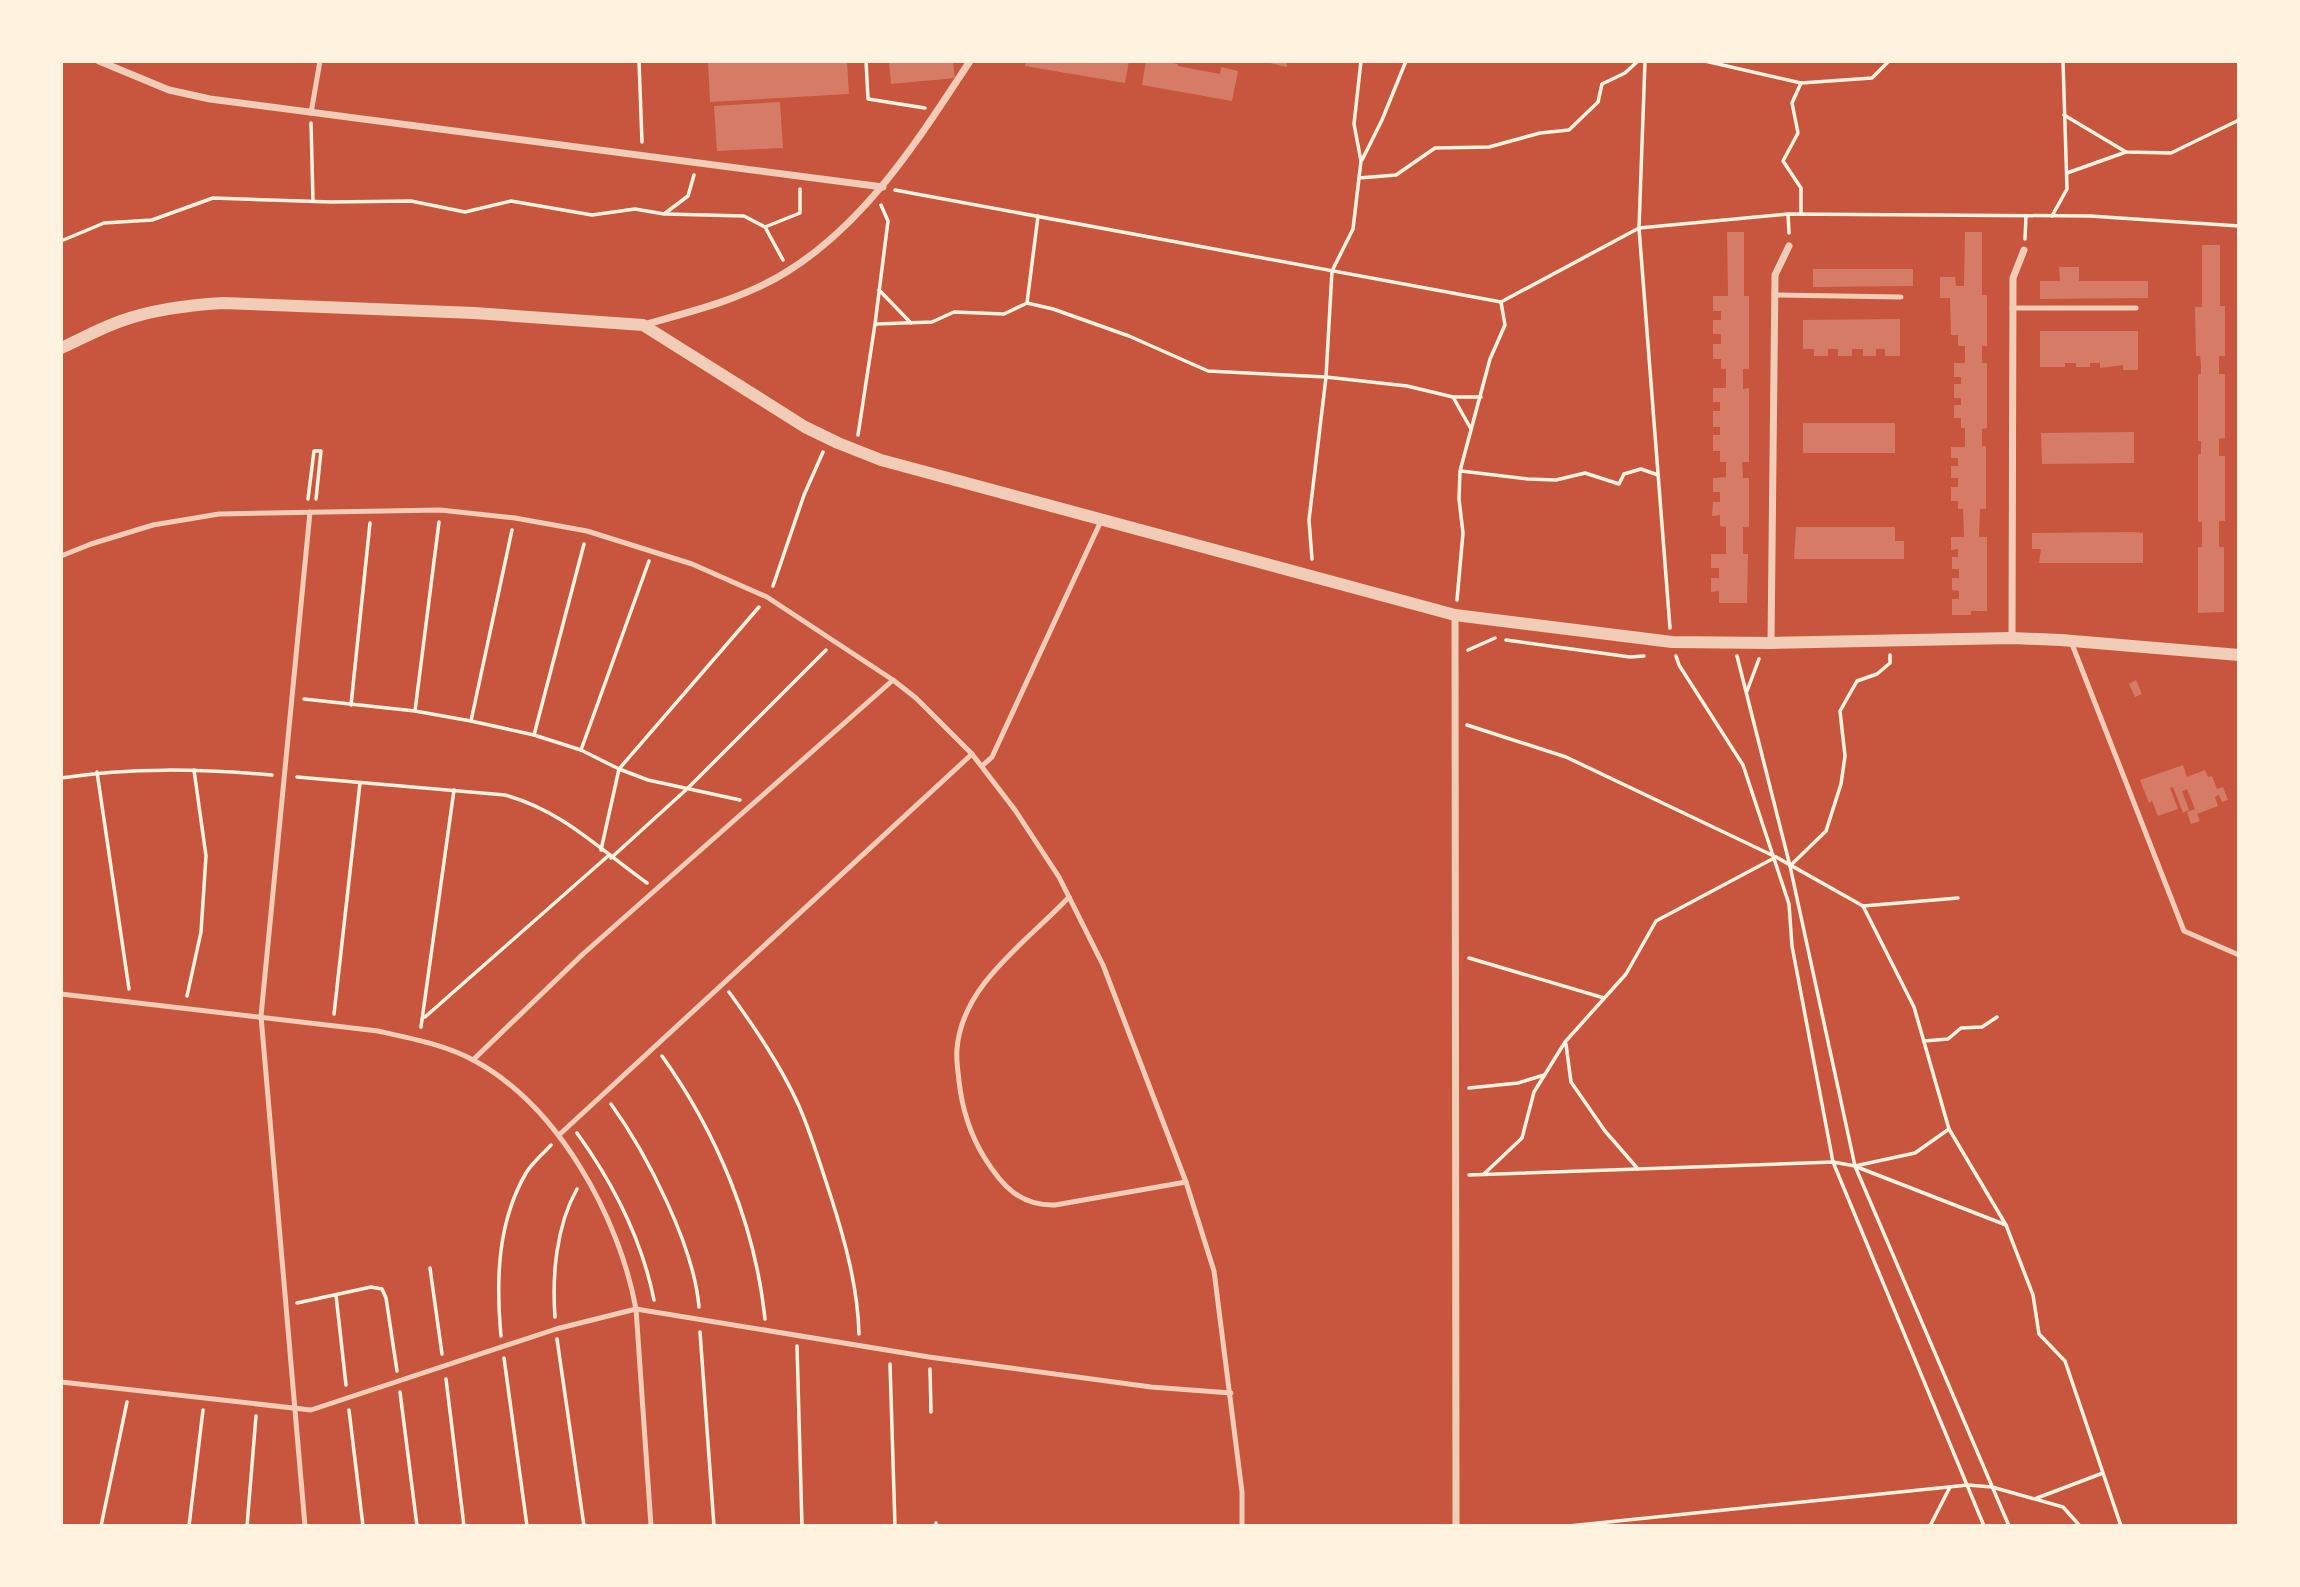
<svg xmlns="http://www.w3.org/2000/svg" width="2300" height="1587" viewBox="0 0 2300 1587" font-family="Signika,sans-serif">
	<rect width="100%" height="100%" fill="#c8553d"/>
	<g fill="#d67c66">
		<path d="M 708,61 L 847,61 L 849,94 L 710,102 Z"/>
		<path d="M 889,61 L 953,61 L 955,78 L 891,84 Z"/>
		<path d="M 1026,61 L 1129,61 L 1125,83 L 1025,66 Z"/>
		<path d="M 1146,61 L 1164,61 L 1178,64 L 1178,66 L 1220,74 L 1221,67 L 1238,71 L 1232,101 L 1142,85 Z"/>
		<path d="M 1262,61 L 1287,61 L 1287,67 Z"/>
		<path d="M 780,102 L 783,148 L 717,151 L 714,106 Z"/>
		<path d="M 1727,232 L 1744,232 L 1744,296 L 1749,296 L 1749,369 L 1743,369 L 1743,389 L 1749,388 L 1749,462 L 1742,462 L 1743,478 L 1749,478 L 1749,527 L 1743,527 L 1743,554 L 1748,554 L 1747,603 L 1719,603 L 1719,591 L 1711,592 L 1711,578 L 1719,578 L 1719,568 L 1711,568 L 1711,554 L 1726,554 L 1726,527 L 1720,526 L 1720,515 L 1712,516 L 1713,502 L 1720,502 L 1720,492 L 1713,492 L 1713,478 L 1726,477 L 1726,462 L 1720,462 L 1720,451 L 1713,451 L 1713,435 L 1720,435 L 1720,427 L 1713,427 L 1713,411 L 1720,411 L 1720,402 L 1713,402 L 1713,388 L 1726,388 L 1726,369 L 1721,369 L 1721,359 L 1713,359 L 1713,344 L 1721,344 L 1721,334 L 1713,334 L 1713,320 L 1721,320 L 1721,311 L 1713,311 L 1713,296 L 1728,296 Z"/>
		<path d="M 1965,232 L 1982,232 L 1982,295 L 1987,295 L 1987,346 L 1982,346 L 1982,363 L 1987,363 L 1987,428 L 1982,429 L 1982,446 L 1986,446 L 1986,509 L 1980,509 L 1979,537 L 1987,537 L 1987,611 L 1971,611 L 1971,615 L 1952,615 L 1952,599 L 1959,599 L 1959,591 L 1952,590 L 1952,578 L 1959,578 L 1959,569 L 1952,569 L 1952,557 L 1958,557 L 1958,549 L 1951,550 L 1951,537 L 1964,537 L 1963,509 L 1958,509 L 1958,501 L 1951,501 L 1951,487 L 1958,487 L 1958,478 L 1951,478 L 1951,466 L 1958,466 L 1958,458 L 1951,458 L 1951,447 L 1965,447 L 1965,428 L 1961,428 L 1961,418 L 1954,418 L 1954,405 L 1961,405 L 1961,398 L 1954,398 L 1954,384 L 1961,384 L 1961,377 L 1954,377 L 1954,363 L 1965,363 L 1965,346 L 1958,346 L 1958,335 L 1951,335 L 1950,298 L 1940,298 L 1940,277 L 1955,277 L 1956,286 L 1964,286 Z"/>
		<path d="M 2202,245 L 2220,245 L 2220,306 L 2225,306 L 2225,356 L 2219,356 L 2219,374 L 2225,374 L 2225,438 L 2219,439 L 2219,456 L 2225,456 L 2225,521 L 2219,521 L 2219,547 L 2224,547 L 2224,612 L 2198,613 L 2198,547 L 2202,547 L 2202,522 L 2198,522 L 2198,454 L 2201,454 L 2201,441 L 2198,441 L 2198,374 L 2201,374 L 2201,365 L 2200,356 L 2196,356 L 2195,307 L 2202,307 Z"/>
		<path d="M 2059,267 L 2079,267 L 2079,281 L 2148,281 L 2148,298 L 2040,299 L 2040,281 L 2060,281 Z"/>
		<path d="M 1813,269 L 1913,269 L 1913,286 L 1813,287 Z"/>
		<path d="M 1900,319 L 1900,356 L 1885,356 L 1885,349 L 1876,349 L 1876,356 L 1863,356 L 1863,349 L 1852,349 L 1852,356 L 1838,356 L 1838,349 L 1828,349 L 1828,356 L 1814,356 L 1814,349 L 1803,349 L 1803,320 Z"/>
		<path d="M 2040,331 L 2138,331 L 2138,370 L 2123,370 L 2123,365 L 2100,368 L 2100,363 L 2090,363 L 2090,367 L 2076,367 L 2076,363 L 2065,363 L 2065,367 L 2040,367 Z"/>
		<rect x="1803" y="423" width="92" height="30"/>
		<path d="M 2134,432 L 2134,463 L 2042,464 L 2041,433 Z"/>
		<path d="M 1796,527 L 1895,527 L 1895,541 L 1904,541 L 1904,559 L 1794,559 Z"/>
		<path d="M 2133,532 L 2143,533 L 2143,563 L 2039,563 L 2041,549 L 2032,549 L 2032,533 Z"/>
		<path d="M 2136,680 L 2142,694 L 2135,697 L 2129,684 Z"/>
		<path d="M 2183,765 L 2187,777 L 2205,770 L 2208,777 L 2212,776 L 2217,789 L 2223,787 L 2228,800 L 2222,802 L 2219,795 L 2215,797 L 2218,806 L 2197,814 L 2200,821 L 2191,824 L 2187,812 L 2195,809 L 2187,789 L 2182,791 L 2189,810 L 2183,813 L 2173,787 L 2170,788 L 2178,809 L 2158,816 L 2152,801 L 2149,803 L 2140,780 Z"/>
	</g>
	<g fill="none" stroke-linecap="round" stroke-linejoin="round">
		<g stroke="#fff3e0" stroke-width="3.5">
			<path d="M 639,61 L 642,142"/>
			<path d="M 866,61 L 868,99 L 925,108"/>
			<path d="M 1645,61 L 1639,228 L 1670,628"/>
			<path d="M 1705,61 L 1801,83"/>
			<path d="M 2064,115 L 2126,152 L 2171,153 L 2239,120"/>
			<path d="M 311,123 L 313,201"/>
			<path d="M 1362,160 L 1382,120 L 1406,61"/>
			<path d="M 2067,173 L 2126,152"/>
			<path d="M 1359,178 L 1396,175 L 1435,148 L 1489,147 L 1540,133 L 1569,130 L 1598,102 L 1602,84 L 1625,73 L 1638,61"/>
			<path d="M 895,190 L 1501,302 L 1639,228 L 1788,214 L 2090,216 L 2239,226"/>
			<path d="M 666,214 L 744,216 L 765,227 L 783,260"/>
			<path d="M 1788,214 L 1789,233"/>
			<path d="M 1801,214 L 1801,188 L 1783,161 L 1798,133 L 1792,103 L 1801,83 L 1872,78 L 1889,61"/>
			<path d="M 2052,216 L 2067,189 L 2063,61"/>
			<path d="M 765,227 L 800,213 L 800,189"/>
			<path d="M 2025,239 L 2026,216"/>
			<path d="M 61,241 L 104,223 L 152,220 L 213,198 L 331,202 L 411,201 L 465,212 L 511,201 L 592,215 L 635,209 L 664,214 L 688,196 L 694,175"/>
			<path d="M 879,290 L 911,323"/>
			<path d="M 1027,303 L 1038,216"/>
			<path d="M 876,324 L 932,322 L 954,312 L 1004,314 L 1027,303 L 1053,309 L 1129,336 L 1208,371 L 1326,377 L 1407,386 L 1453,397 L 1481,397"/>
			<path d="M 1453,397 L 1471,429"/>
			<path d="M 858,435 L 875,324 L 888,221 L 881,205"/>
			<path d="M 1461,471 L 1528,479 L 1556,480 L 1585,473 L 1619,484 L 1624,474 L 1641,469 L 1658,475"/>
			<path d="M 308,499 L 314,451 L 321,451 L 316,499"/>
			<path d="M 1312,559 L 1309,520 L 1326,377 L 1332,271 L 1353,229 L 1361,161 L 1354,124 L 1361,61"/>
			<path d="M 773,586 L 804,495 L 823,452"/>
			<path d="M 1457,600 L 1463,533 L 1459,499 L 1460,471 L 1490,359 L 1505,325 L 1501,302"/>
			<path d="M 1506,640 L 1630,657 L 1644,656"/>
			<path d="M 1468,650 L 1495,638"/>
			<path d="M 1676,656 L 1679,665 L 1743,765 L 1789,904 L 1792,946 L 1833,1162 L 1984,1526"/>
			<path d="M 1737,656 L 1790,866 L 1855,1166 L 2009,1526"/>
			<path d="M 1747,691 L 1759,659"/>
			<path d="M 304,699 L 415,711 L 471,721 L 512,530"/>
			<path d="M 351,705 L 370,523"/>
			<path d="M 415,711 L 439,522"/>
			<path d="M 471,721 L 534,735 L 581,750 L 619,769 L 648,780 L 740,800"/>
			<path d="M 1467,725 L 1566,757 L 1776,857 L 1863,906 L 1914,1007 L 1949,1129 L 2006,1225 L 2033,1295 L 2039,1334 L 2065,1361 L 2121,1526"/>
			<path d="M 534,735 L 584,544"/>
			<path d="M 581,750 L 649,561"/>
			<path d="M 97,772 L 129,989"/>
			<path d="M 297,777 L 505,795 C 563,811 599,849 647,883"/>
			<path d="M 61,778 C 132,767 201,769 272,775"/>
			<path d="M 601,850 L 619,769 L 759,607"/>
			<path d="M 611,858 L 688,788 L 826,650"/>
			<path d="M 1790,866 L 1826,831 L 1841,784 L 1845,756 L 1840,711 L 1857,681 L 1877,674 L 1890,663 L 1890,655"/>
			<path d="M 1863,906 L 1958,898"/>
			<path d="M 1469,958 L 1604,998"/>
			<path d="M 729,992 C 755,1028 781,1066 799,1106 C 812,1136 821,1167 831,1197 C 845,1241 858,1288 859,1334"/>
			<path d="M 187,996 L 201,932 L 206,856 L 194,770"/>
			<path d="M 334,1014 L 360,783"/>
			<path d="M 425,1017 L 608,856"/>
			<path d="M 421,1027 L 454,790"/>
			<path d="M 1924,1041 L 1948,1039 L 1961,1028 L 1982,1027 L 1997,1017"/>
			<path d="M 1566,1044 L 1571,1082 L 1605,1131 L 1638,1169"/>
			<path d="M 662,1056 C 717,1133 755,1224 765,1319"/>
			<path d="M 1469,1088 L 1518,1083 L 1544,1075"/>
			<path d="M 611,1104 C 647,1154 694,1246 699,1307"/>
			<path d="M 577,1133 C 613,1183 642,1240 654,1300"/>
			<path d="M 1857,1167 L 2006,1225"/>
			<path d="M 1484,1174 L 1522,1138 L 1534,1092 L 1565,1042 L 1626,974 L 1656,921 L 1776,857"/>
			<path d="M 1469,1175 L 1833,1162 L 1855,1166 L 1915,1153 L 1949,1129"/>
			<path d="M 430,1268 L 442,1354"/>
			<path d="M 336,1295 L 346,1385"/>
			<path d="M 297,1303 L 371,1287 L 382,1289 L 386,1298 L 397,1371"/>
			<path d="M 555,1317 C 552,1276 556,1226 577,1189"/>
			<path d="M 700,1332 L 714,1526"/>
			<path d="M 501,1336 C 496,1281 497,1223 526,1173 C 532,1163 543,1154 551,1145"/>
			<path d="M 557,1339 L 584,1526"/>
			<path d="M 797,1346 L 802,1526"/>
			<path d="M 504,1358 L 527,1526"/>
			<path d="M 890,1364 L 895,1526"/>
			<path d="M 930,1369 L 931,1412"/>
			<path d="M 446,1379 L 464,1526"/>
			<path d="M 400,1392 L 417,1526"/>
			<path d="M 349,1410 L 363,1526"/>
			<path d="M 2037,1498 L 2103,1473"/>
			<path d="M 936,1523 L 936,1526"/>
			<path d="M 101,1526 L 127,1402"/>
			<path d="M 189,1526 L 203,1410"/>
			<path d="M 247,1526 L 256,1416"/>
			<path d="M 1569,1526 L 1968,1485 L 1992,1487 L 2063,1507 L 2080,1526"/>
			<path d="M 1930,1526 L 1950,1487"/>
		</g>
		<g stroke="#f1ccb7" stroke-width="5">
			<path d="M 311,113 L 320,61"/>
			<path d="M 1774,295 L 1901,297"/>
			<path d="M 2012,308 L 2136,308"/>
			<path d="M 61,556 L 91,544 L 153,525 L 219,514 L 440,510 L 515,518 L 587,531 L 692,564 L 767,597 L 893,680 L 916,698 L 972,754 L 1015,810 L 1059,877 L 1103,965 L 1186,1182 L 1214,1271 L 1242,1492 L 1242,1526"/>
			<path d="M 2072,644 L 2184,931 L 2239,955"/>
			<path d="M 982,766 L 992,757 L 1101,521"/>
			<path d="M 1069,897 C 1028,941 962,984 957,1049 C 956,1060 958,1071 959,1081 C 962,1108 970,1134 984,1157 C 1002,1186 1020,1206 1055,1205 L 1186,1182"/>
			<path d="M 61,994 L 378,1031 C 410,1038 446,1045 475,1061 C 559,1107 619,1217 636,1309 L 651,1526"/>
			<path d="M 473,1060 L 583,954 L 893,680"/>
			<path d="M 559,1135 L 972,754"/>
			<path d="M 61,1382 L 311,1410 L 556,1329 L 636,1309 L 929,1357 L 1151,1387 L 1231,1393"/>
			<path d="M 305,1526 L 261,1016 L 310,512"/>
		</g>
		<g stroke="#f1ccb7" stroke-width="7">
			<path d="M 99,61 L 169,90 L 210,99 L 883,187"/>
			<path d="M 643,325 C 693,311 744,299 788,271 C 868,221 920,137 970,61"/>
			<path d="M 1455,615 L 1456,1526"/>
			<path d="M 2012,638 L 2013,278 L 2024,250"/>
			<path d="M 1771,643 L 1775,275 L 1789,246"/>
		</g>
		<path stroke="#f1ccb7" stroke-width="12" d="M 61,348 C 81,339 101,328 121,321 C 154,309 188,305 223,303 L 474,313 L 643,325 L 805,427 L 838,443 L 881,460 L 1455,615 L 1672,642 L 1771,643 L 2012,638 L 2061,640 L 2239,655"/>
	</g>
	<rect width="2300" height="1587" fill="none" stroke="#fff3e0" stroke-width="126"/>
</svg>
